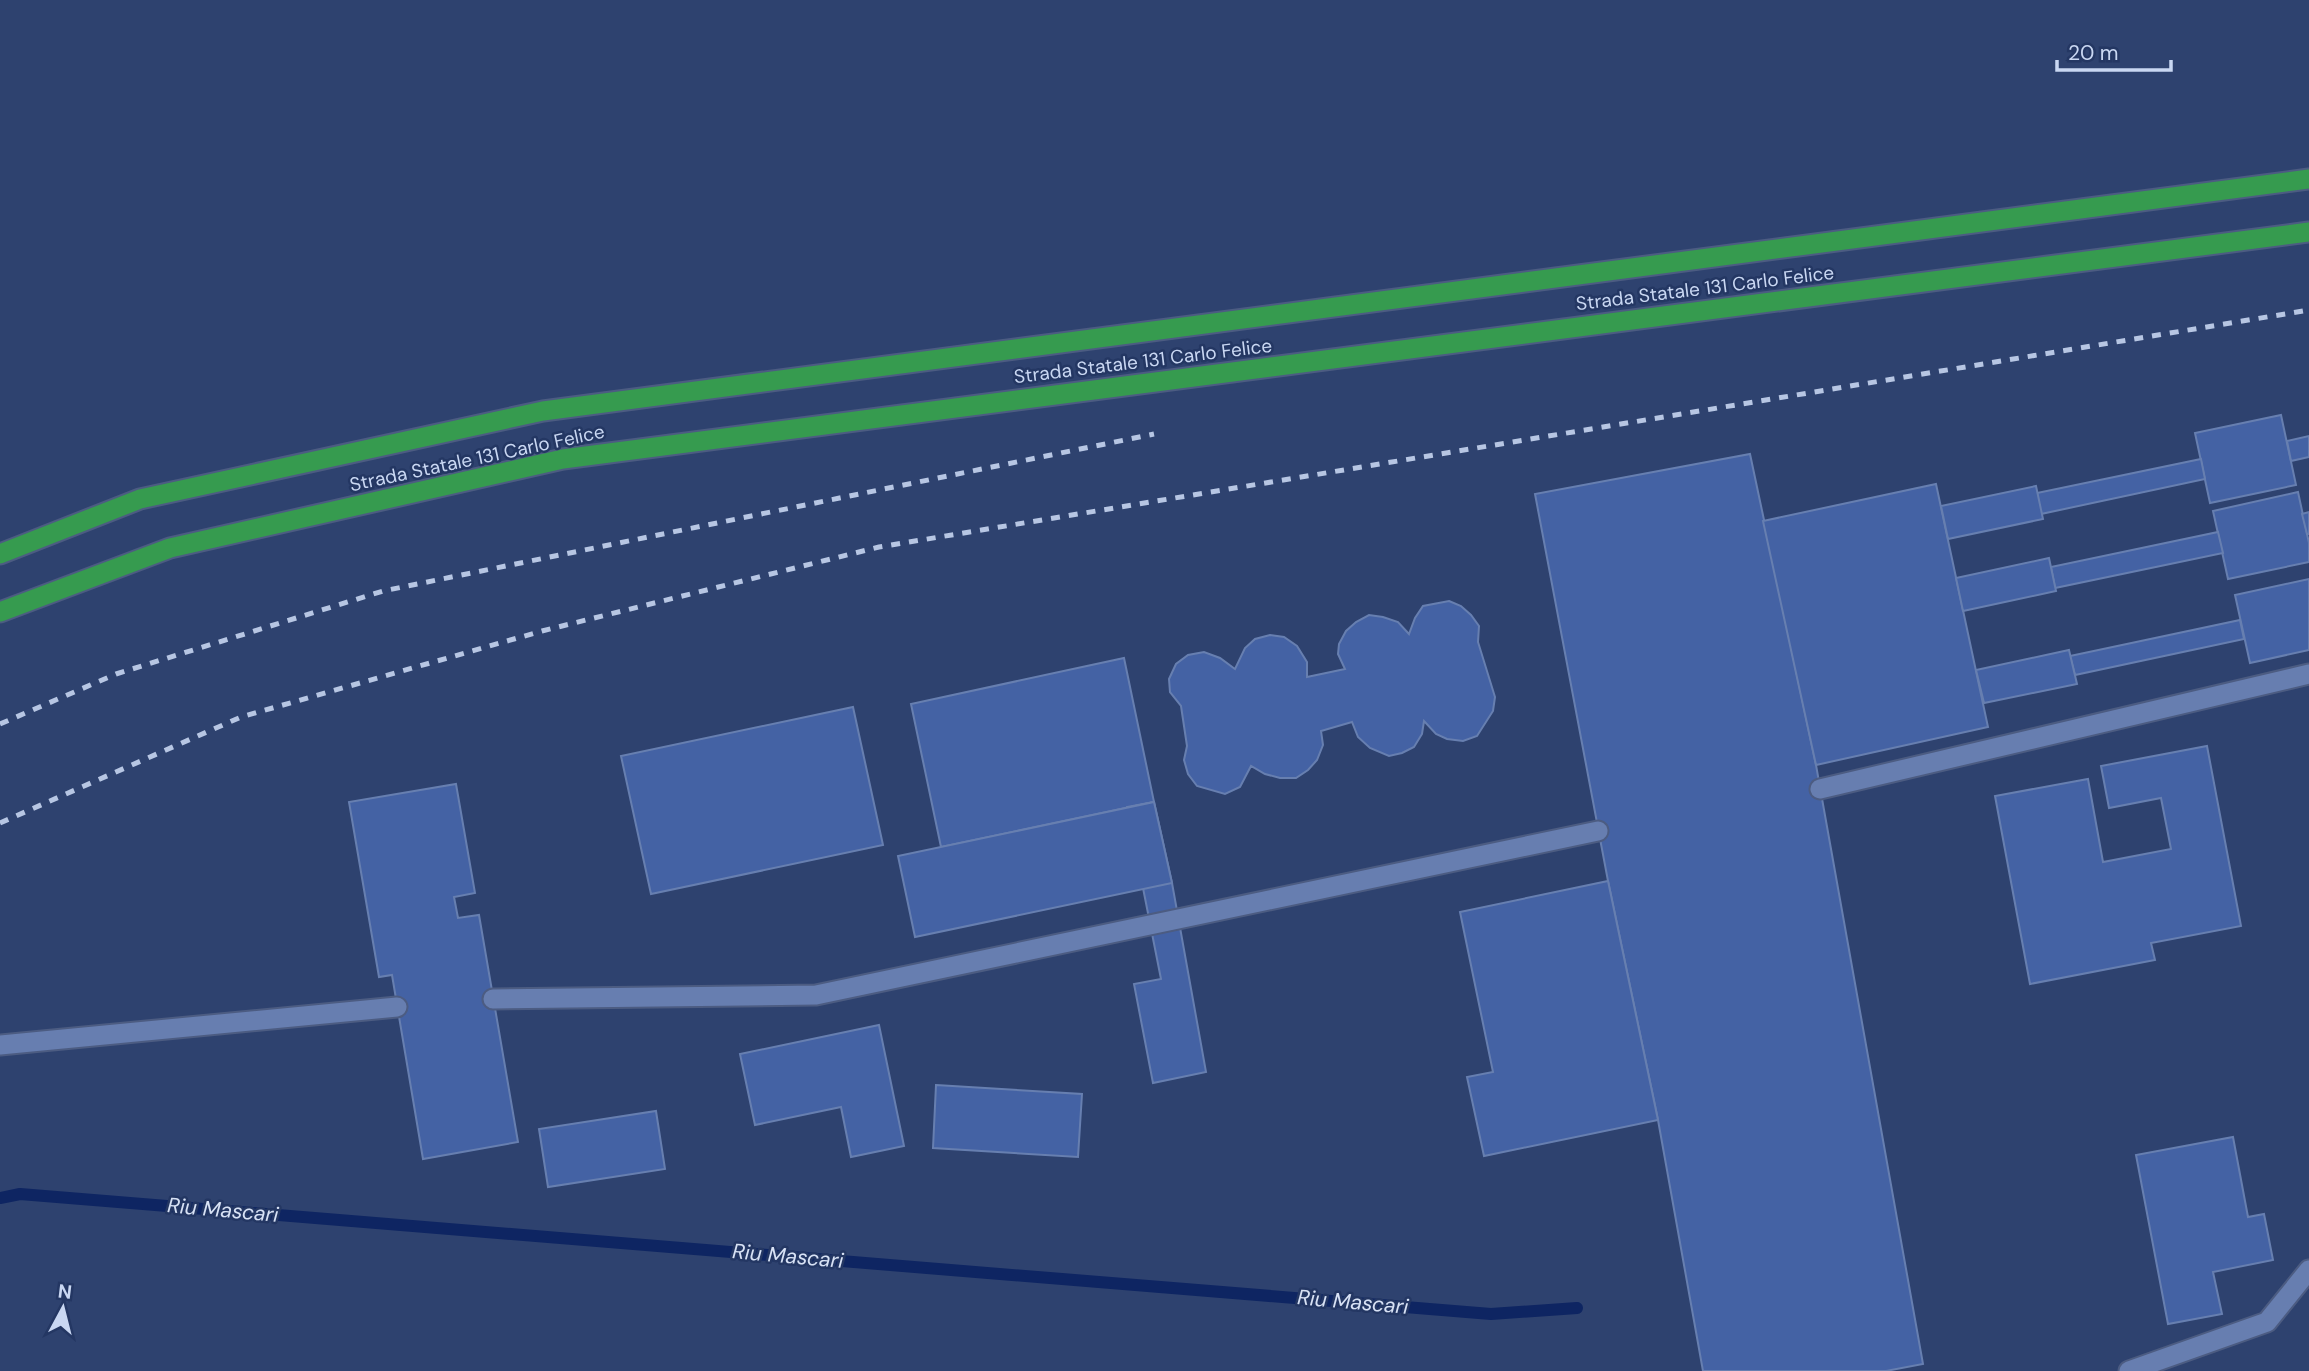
<svg xmlns="http://www.w3.org/2000/svg" width="2309" height="1371" viewBox="0 0 2309 1371" font-family="'DM Sans',sans-serif">
	<rect width="100%" height="100%" fill="#2e426f"/>
	<g fill="none" stroke-linecap="round" stroke-linejoin="round">
		<path stroke="#0e2562" stroke-width="12" d="M 0,1198 L 20,1194 L 1491,1314 L 1577,1308"/>
	</g>
	<g fill="#4462a4" stroke="#677fb0" stroke-width="2">
		<path d="M 2281,415 L 2296,485 L 2210,503 L 2195,433 Z"/>
		<path d="M 2309,436 L 2309,457 L 2291,461 L 2287,441 Z"/>
		<path d="M 1750,454 L 1816,765 L 1923,1364 L 1886,1371 L 1703,1371 L 1658,1120 L 1608,881 L 1535,494 Z"/>
		<path d="M 2201,459 L 2205,479 L 2041,514 L 2037,493 Z"/>
		<path d="M 1936,484 L 1988,727 L 1816,765 L 1763,521 Z"/>
		<path d="M 2036,486 L 2043,519 L 1948,539 L 1941,506 Z"/>
		<path d="M 2298,492 L 2309,543 L 2309,562 L 2228,579 L 2213,511 Z"/>
		<path d="M 2309,512 L 2309,534 L 2307,534 L 2302,514 Z"/>
		<path d="M 2218,532 L 2223,553 L 2055,588 L 2051,567 Z"/>
		<path d="M 2049,558 L 2056,591 L 1963,611 L 1956,578 Z"/>
		<path d="M 2309,579 L 2309,650 L 2250,663 L 2235,595 Z"/>
		<path d="M 1449,601 L 1461,606 L 1471,615 L 1479,626 L 1478,642 L 1495,697 L 1493,711 L 1477,736 L 1463,741 L 1447,739 L 1436,734 L 1424,721 L 1422,734 L 1414,747 L 1402,753 L 1389,756 L 1370,748 L 1358,737 L 1352,722 L 1321,731 L 1323,745 L 1317,760 L 1308,770 L 1296,778 L 1280,778 L 1265,774 L 1251,766 L 1240,787 L 1225,794 L 1197,786 L 1188,774 L 1184,760 L 1187,746 L 1181,706 L 1170,692 L 1169,679 L 1176,664 L 1188,655 L 1204,652 L 1220,658 L 1235,669 L 1245,648 L 1255,639 L 1270,635 L 1284,637 L 1297,646 L 1307,662 L 1307,677 L 1345,669 L 1338,654 L 1339,644 L 1346,631 L 1356,622 L 1369,615 L 1383,617 L 1398,622 L 1409,634 L 1415,618 L 1423,606 Z"/>
		<path d="M 2240,620 L 2244,639 L 2075,675 L 2070,656 Z"/>
		<path d="M 2069,650 L 2077,684 L 1984,703 L 1976,670 Z"/>
		<path d="M 1124,658 L 1154,802 L 941,847 L 911,704 Z"/>
		<path d="M 853,707 L 883,845 L 651,894 L 621,756 Z"/>
		<path d="M 2207,746 L 2241,926 L 2151,943 L 2155,960 L 2030,984 L 1995,796 L 2088,779 L 2103,862 L 2171,849 L 2161,798 L 2109,808 L 2101,766 Z"/>
		<path d="M 456,784 L 475,893 L 454,897 L 458,918 L 479,915 L 518,1142 L 423,1159 L 392,975 L 379,977 L 349,802 Z"/>
		<path d="M 1154,802 L 1172,883 L 1206,1072 L 1153,1083 L 1134,984 L 1161,979 L 1127,807 Z"/>
		<path d="M 1154,802 L 1172,883 L 915,937 L 898,856 Z"/>
		<path d="M 1608,881 L 1658,1120 L 1484,1156 L 1467,1077 L 1493,1072 L 1460,912 Z"/>
		<path d="M 879,1025 L 904,1146 L 851,1157 L 841,1107 L 755,1125 L 740,1054 Z"/>
		<path d="M 936,1085 L 1082,1094 L 1078,1157 L 933,1148 Z"/>
		<path d="M 656,1111 L 665,1169 L 548,1187 L 539,1129 Z"/>
		<path d="M 2233,1137 L 2248,1217 L 2264,1214 L 2273,1260 L 2213,1272 L 2222,1314 L 2168,1324 L 2136,1155 Z"/>
	</g>
	<g fill="none" stroke-linecap="round" stroke-linejoin="round">
		<g stroke="#4c5c82" stroke-width="23">
			<g id="service">
				<path d="M 1820,789 L 2309,674"/>
				<path d="M 493,999 L 816,995 L 1598,831"/>
				<path d="M 0,1045 L 397,1007"/>
				<path d="M 2129,1371 L 2267,1322 L 2309,1270"/>
			</g>
		</g>
		<g stroke="#4c5c82" stroke-width="23">
			<g id="trunk">
				<path d="M 0,554 L 140,499 L 543,411 L 2309,179"/>
				<path d="M 0,612 L 170,548 L 563,459 L 2309,232"/>
			</g>
		</g>
		<use href="#service" stroke="#677eb0" stroke-width="19"/>
		<use href="#trunk" stroke="#369b4f" stroke-width="19"/>
		<g stroke="#b7c6e3" stroke-width="5" stroke-dasharray="9 9" stroke-linecap="butt">
			<path d="M 0,724 L 116,674 L 383,591 L 1154,434"/>
			<path d="M 0,823 L 241,717 L 542,631 L 879,547 L 2309,310"/>
		</g>
	</g>
	<g text-anchor="middle" dominant-baseline="central" stroke-width="5" stroke-linejoin="round" paint-order="stroke">
		<g font-size="19" fill="#c9d7f2" stroke="#243763">
			<text transform="translate(1705 288) rotate(-7)">Strada Statale 131 Carlo Felice</text>
			<text transform="translate(1143 361) rotate(-7)">Strada Statale 131 Carlo Felice</text>
			<text transform="translate(477 458) rotate(-12)">Strada Statale 131 Carlo Felice</text>
		</g>
		<g font-size="21" font-style="italic" fill="#d8e2f5" stroke="#243763">
			<text transform="translate(223 1210) rotate(5)">Riu Mascari</text>
			<text transform="translate(788 1256) rotate(5)">Riu Mascari</text>
			<text transform="translate(1353 1302) rotate(5)">Riu Mascari</text>
		</g>
	</g>
	<g transform="translate(63 1308) rotate(7)" stroke="#243763" stroke-width="5" paint-order="stroke">
	<path d="M0-5L12 26L0 18L-12 26Z" fill="#c9d7f2"/>
	<text y="-10" font-size="19" font-weight="bold" text-anchor="middle" fill="#c9d7f2">N</text>
	</g>
	<path d="M2057 60v10h114v-10" fill="none" stroke="#c9d7f2" stroke-width="3.5"/>
	<text x="2068" y="60" font-size="21" fill="#c9d7f2" stroke="#243763" stroke-width="5" paint-order="stroke">20 m</text>
</svg>
